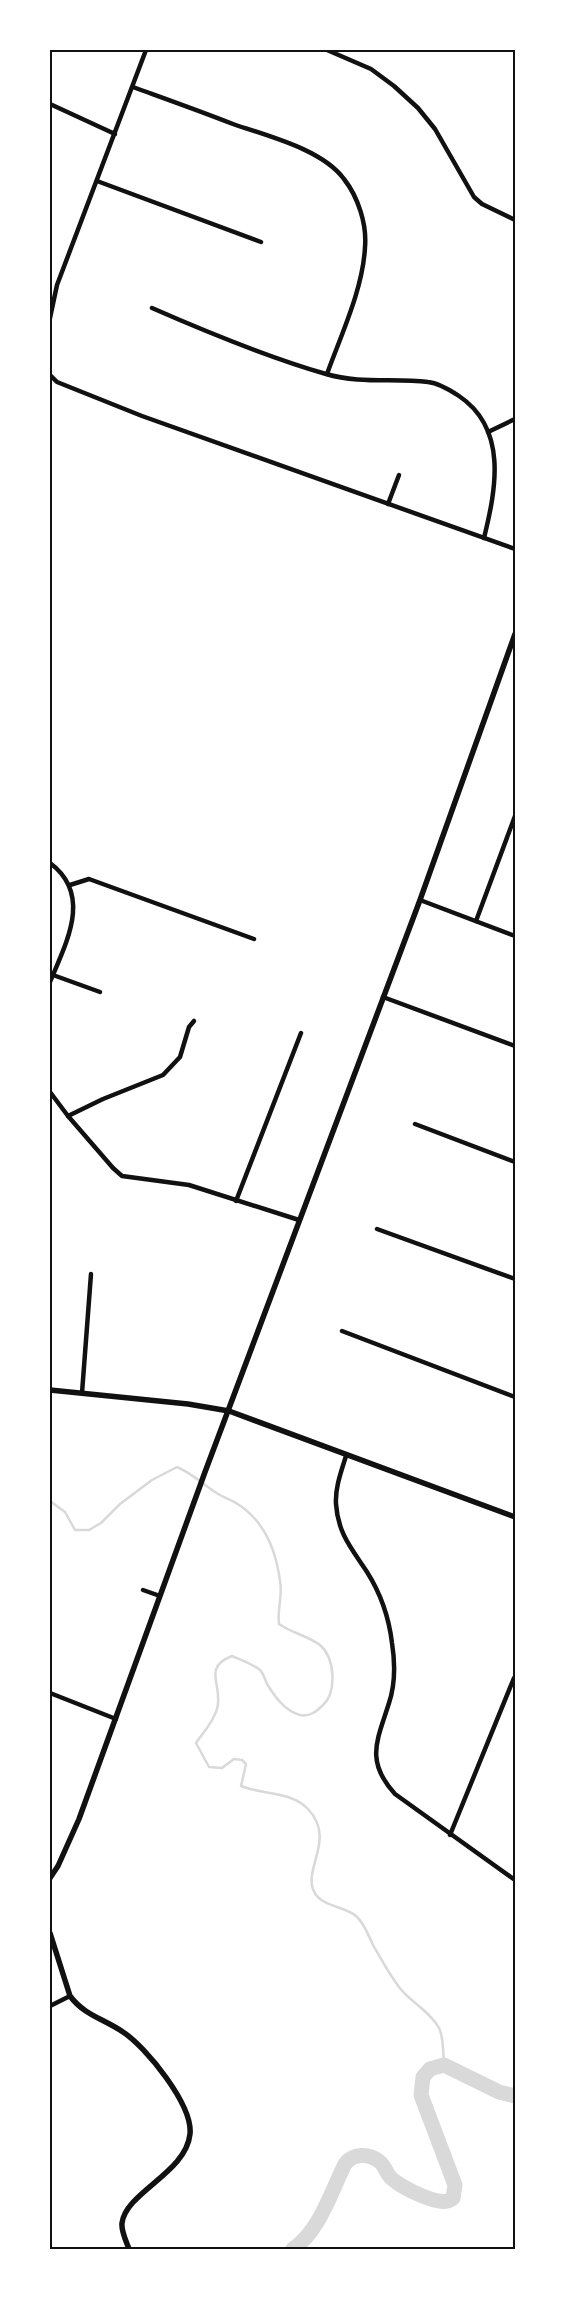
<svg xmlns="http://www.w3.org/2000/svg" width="565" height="2299" viewBox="0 0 565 2299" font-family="'DejaVu Sans',sans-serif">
	<rect width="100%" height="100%" fill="#fff"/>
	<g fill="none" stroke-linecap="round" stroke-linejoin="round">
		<path stroke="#d9d9d9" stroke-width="2.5" d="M 50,1501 L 65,1512 L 75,1530 L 89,1530 L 101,1523 L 120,1504 L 152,1480 L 177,1467 C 191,1473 202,1483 215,1492 C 222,1497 230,1499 236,1503 C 264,1520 276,1550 280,1581 C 283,1595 277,1609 279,1624 C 292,1633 308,1636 320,1645 C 335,1658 337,1692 323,1705 C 317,1711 310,1717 300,1715 C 285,1711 275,1697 267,1684 C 265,1679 263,1673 260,1670 C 253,1664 241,1660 232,1656 C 201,1668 224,1686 217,1709 C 214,1721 203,1733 196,1743 L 209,1767 L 222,1768 L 234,1759 L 242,1760 L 246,1764 L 241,1786 C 263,1795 291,1791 308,1809 C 338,1841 299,1871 316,1895 C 325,1907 344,1906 356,1916 C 365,1924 368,1935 373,1945 C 381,1959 389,1974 399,1987 C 410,2002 430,2011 439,2028 C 444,2038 443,2054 444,2065"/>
		<path stroke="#d9d9d9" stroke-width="15" d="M 293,2249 C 319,2232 331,2192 345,2164 C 353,2153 369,2153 380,2162 C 385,2166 386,2173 391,2178 C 401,2187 443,2210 453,2198 L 455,2185 L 421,2095 L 423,2077 L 430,2069 L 444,2065 L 499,2092 L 515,2096"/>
		<g stroke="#111" stroke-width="4.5">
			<path d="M 327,50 L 371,69 L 394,86 L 418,108 L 435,129 L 474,197 L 482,204 L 515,220"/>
			<path d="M 133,87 C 166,99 200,111 233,124 C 267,136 322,149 344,179 C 358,197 367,224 365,247 C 363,289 341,335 327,374"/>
			<path d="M 50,104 L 115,134"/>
			<path d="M 97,181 L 261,242"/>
			<path d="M 152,308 C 209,333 267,357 326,374 C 360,384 394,378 428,382 C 439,383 450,390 459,396 C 508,429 496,489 484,538"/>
			<path d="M 50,318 L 57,285 L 146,50"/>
			<path d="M 50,375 L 57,382 L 142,416 L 515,549"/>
			<path d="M 488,432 L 515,419"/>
			<path d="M 388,504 L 399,475"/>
			<path d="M 50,863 C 93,895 66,943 50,982"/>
			<path d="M 70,885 L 89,879 L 254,939"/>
			<path d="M 420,900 L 515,936"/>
			<path d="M 476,921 L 515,816"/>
			<path d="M 53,975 L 100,992"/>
			<path d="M 383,997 L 515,1046"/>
			<path d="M 50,1092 L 68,1116 L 113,1168 L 122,1176 L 189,1185 L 299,1220"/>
			<path d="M 68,1116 L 103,1099 L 163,1075 L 180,1057 L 189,1027 L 194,1021"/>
			<path d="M 415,1124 L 515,1162"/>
			<path d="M 236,1201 L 301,1033"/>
			<path d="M 377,1229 L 515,1279"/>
			<path d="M 342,1331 L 515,1397"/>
			<path d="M 82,1393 L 91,1274"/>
			<path d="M 346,1456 C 341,1472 335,1488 336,1504 C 338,1534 352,1549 367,1572 C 381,1594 389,1618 392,1643 C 395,1662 395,1685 389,1703 C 377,1741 365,1761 395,1794 L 515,1880"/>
			<path d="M 143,1590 L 160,1596"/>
			<path d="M 50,1693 L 116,1719"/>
			<path d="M 450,1835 L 514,1678"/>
			<path d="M 50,2006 L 70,1996"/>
		</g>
		<g stroke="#111" stroke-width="5.5">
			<path d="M 50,1390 L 188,1404 L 229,1411 L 515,1517"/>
			<path d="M 50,1878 L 58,1866 L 79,1819 L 205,1472 L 420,900 L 515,634"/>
			<path d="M 50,1933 L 70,1996 C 84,2015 104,2019 123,2032 C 146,2047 193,2105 190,2134 C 186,2173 126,2192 122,2223 C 121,2231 126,2241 129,2249"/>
		</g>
	</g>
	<rect width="565" height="2299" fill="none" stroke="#ffffff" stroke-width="102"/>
	<rect x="51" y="51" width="463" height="2197" fill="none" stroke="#111" stroke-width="2"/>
</svg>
